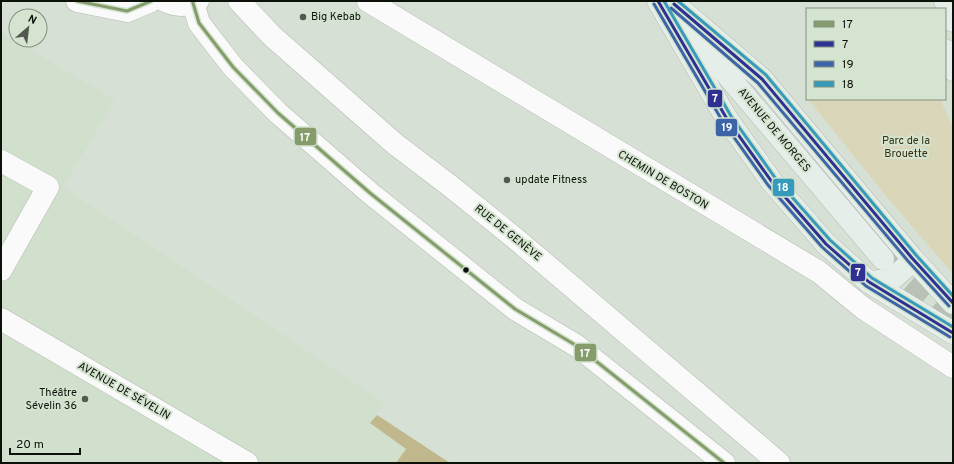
<svg xmlns="http://www.w3.org/2000/svg" width="954" height="464" viewBox="0 0 954 464" font-family="Overpass,sans-serif">
	<rect width="100%" height="100%" fill="#d7e0d5"/>
	<path fill="#d0e0cc" d="M 1,32 L 115,100 L 63,187 L 385,403 L 370,423 L 406,450 L 396,463 L 1,463 Z"/>
	<path fill="#dad6b9" d="M 808,99 L 940,99 L 953,127 L 953,274 L 886,196 Z"/>
	<path fill="#c0b88c" d="M 377,415 L 450,463 L 396,463 L 406,449 L 370,423 Z"/>
	<g fill="none" stroke-linecap="round" stroke-linejoin="round">
		<path stroke="#b9c1b7" stroke-width="22" stroke-dasharray="22 11" stroke-linecap="butt" d="M 885,261 L 953,321"/>
		<g stroke="#b5bcb3" stroke-width="23">
			<g id="minor">
				<path d="M 77,1 L 127,11 L 151,1"/>
				<path d="M 165,1 C 175,6 187,6 198,1"/>
				<path d="M 239,1 L 272,36 L 395,144 L 449,185 L 516,239 L 779,463"/>
				<path d="M 368,1 L 819,272 L 863,308 L 953,367"/>
				<path d="M 193,3 L 199,23 L 212,40 L 233,67 L 278,113 L 370,193 L 515,309 L 577,346 L 724,463"/>
				<path d="M 1,161 L 48,187 L 1,270"/>
				<path d="M 1,319 L 247,463"/>
			</g>
		</g>
		<g stroke="#b7bbb6" stroke-width="23">
			<g id="major">
				<path d="M 658,1 L 727,119 L 772,182 L 826,244 L 869,282 L 953,333"/>
				<path d="M 671,1 L 762,79 L 912,258 L 953,303"/>
				<path d="M 945,1 L 953,21"/>
				<path d="M 690,31 L 883,259"/>
				<path d="M 945,50 L 953,70"/>
				<path d="M 869,282 L 891,280 L 907,266 L 912,258"/>
			</g>
		</g>
		<use href="#minor" stroke="#f9faf9" stroke-width="22"/>
		<use href="#major" stroke="#e5eee9" stroke-width="22"/>
		<g stroke="#d4e4d0" stroke-width="6">
			<g id="bus-1">
				<path d="M 77,1 L 127,11 L 151,1"/>
				<path d="M 193,3 L 199,23 L 233,67 L 278,113 L 370,193 L 515,309 L 577,346 L 724,463"/>
			</g>
		</g>
		<g stroke="#d4e4d0" stroke-width="6">
			<g id="bus-2">
				<path d="M 658,1 L 727,119 L 772,182 L 826,244 L 869,282 L 953,333"/>
				<path d="M 674,4 L 762,79 L 912,258 L 953,303"/>
			</g>
		</g>
		<g stroke="#d4e4d0" stroke-width="6">
			<g id="bus-3">
				<path d="M 654,4 L 723,122 L 768,185 L 822,247 L 866,286 L 950,337"/>
				<path d="M 671,8 L 758,83 L 908,261 L 949,306"/>
			</g>
		</g>
		<g stroke="#d4e4d0" stroke-width="6">
			<g id="bus-4">
				<path d="M 664,1 L 731,116 L 776,179 L 830,240 L 872,278 L 953,327"/>
				<path d="M 678,1 L 766,75 L 916,255 L 953,296"/>
			</g>
		</g>
		<use href="#bus-1" stroke="#869d6b" stroke-width="3"/>
		<use href="#bus-2" stroke="#2e3192" stroke-width="3"/>
		<use href="#bus-3" stroke="#3d64a7" stroke-width="3"/>
		<use href="#bus-4" stroke="#369aba" stroke-width="3"/>
	</g>
	<g fill="#535951" stroke="#d4e4d0" stroke-width="1.5">
		<circle cx="303" cy="17" r="4"/>
		<circle cx="507" cy="180" r="4"/>
		<circle cx="85" cy="399" r="4"/>
	</g>
	<circle fill="#0c110a" stroke="#d4e4d0" stroke-width="1.5" cx="466" cy="270" r="3.5"/>
	<g text-anchor="middle" dominant-baseline="central" stroke-width="4" stroke-linejoin="round" paint-order="stroke">
		<g font-size="11" fill="#0c110a" stroke="#d4e4d0" text-anchor="start">
			<text x="311" y="17">Big Kebab</text>
			<text x="515" y="180">update Fitness</text>
			<text x="77" y="393" text-anchor="end">Théâtre<tspan x="77" dy="13">Sévelin 36</tspan></text>
		</g>
		<g font-size="11" fill="#0c110a" stroke="#d4e4d0">
			<text transform="translate(774 130) rotate(50)">AVENUE DE MORGES</text>
			<text transform="translate(663 180) rotate(31)">CHEMIN DE BOSTON</text>
			<text transform="translate(508 233) rotate(39)">RUE DE GENÈVE</text>
			<text transform="translate(124 391) rotate(30)">AVENUE DE SÉVELIN</text>
		</g>
		<g font-size="11" fill="#382e0e" stroke="#d4e4d0">
			<text x="906" y="141">Parc de la<tspan x="906" dy="13">Brouette</tspan></text>
		</g>
	</g>
	<g stroke="#d4e4d0" stroke-width="1.5">
		<rect x="707" y="89" width="16" height="19" rx="4" fill="#2e3192"/>
		<rect x="715" y="118" width="23" height="19" rx="4" fill="#3d64a7"/>
		<rect x="294" y="127" width="23" height="19" rx="4" fill="#869d6b"/>
		<rect x="772" y="178" width="23" height="19" rx="4" fill="#369aba"/>
		<rect x="850" y="263" width="16" height="19" rx="4" fill="#2e3192"/>
		<rect x="574" y="343" width="23" height="19" rx="4" fill="#869d6b"/>
	</g>
	<g font-size="11" text-anchor="middle" font-weight="bold" fill="#fff">
		<text x="715" y="102">7</text>
		<text x="727" y="131">19</text>
		<text x="305" y="141">17</text>
		<text x="783" y="191">18</text>
		<text x="858" y="276">7</text>
		<text x="585" y="357">17</text>
	</g>
	<rect width="954" height="464" fill="none" stroke="#0c110a" stroke-width="4"/>
	<rect x="806" y="8" width="140" height="92" fill="#d4e4d0" stroke="#849081"/>
	<rect x="814" y="21" width="20" height="6" fill="#869d6b" stroke="#849081"/>
	<text x="842" y="28" font-size="12" fill="#0c110a">17</text>
	<rect x="814" y="41" width="20" height="6" fill="#2e3192" stroke="#849081"/>
	<text x="842" y="48" font-size="12" fill="#0c110a">7</text>
	<rect x="814" y="61" width="20" height="6" fill="#3d64a7" stroke="#849081"/>
	<text x="842" y="68" font-size="12" fill="#0c110a">19</text>
	<rect x="814" y="81" width="20" height="6" fill="#369aba" stroke="#849081"/>
	<text x="842" y="88" font-size="12" fill="#0c110a">18</text>
	<g transform="translate(28 28) rotate(28)"><circle r="19" fill="#d4e4d0" stroke="#849081"/>
	<path d="M0-3L7 15L0 10L-7 15Z" fill="#535951"/>
	<text y="-6" font-size="11" font-weight="bold" text-anchor="middle" fill="#0c110a">N</text>
	</g>
	<path d="M10 448v6h70v-6" fill="none" stroke="#0c110a" stroke-width="2"/>
	<text x="16" y="448" font-size="12" fill="#0c110a" stroke="#d4e4d0" stroke-width="3" paint-order="stroke">20 m</text>
</svg>
